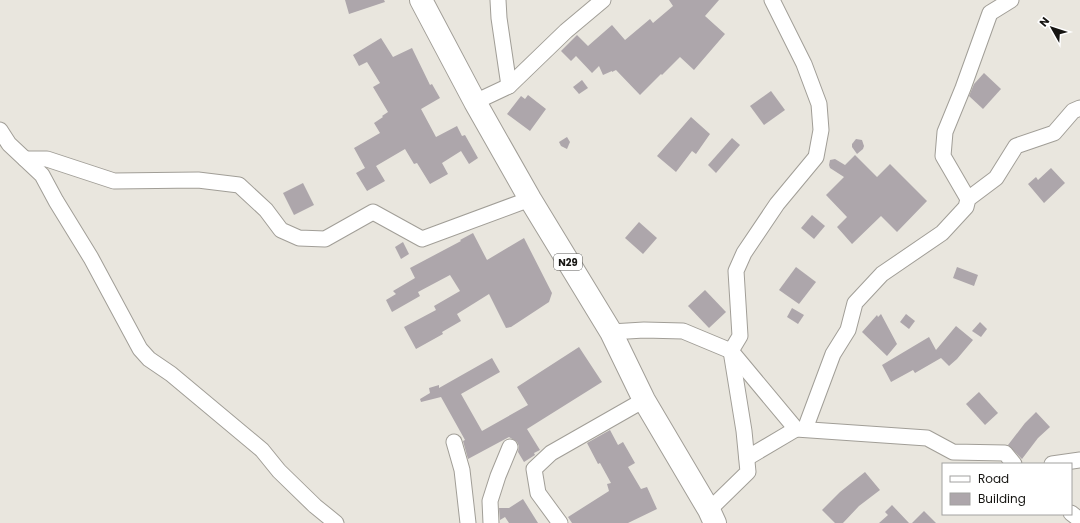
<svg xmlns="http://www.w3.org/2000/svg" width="1080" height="523" viewBox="0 0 1080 523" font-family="Poppins,sans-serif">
	<rect width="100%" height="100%" fill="#e9e6de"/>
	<g fill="#ada6ab">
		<path d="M 345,0 L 384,0 L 385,2 L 349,14 Z"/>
		<path d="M 669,0 L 719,0 L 705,16 L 725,34 L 694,70 L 680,57 L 662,75 L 661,74 L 640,95 L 616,70 L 612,72 L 612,71 L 603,75 L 599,66 L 592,73 L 576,56 L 571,61 L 561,51 L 577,35 L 588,46 L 612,25 L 625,40 L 650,19 L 653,23 L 673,6 Z"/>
		<path d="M 381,38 L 393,57 L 412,48 L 430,85 L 432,84 L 440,98 L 421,109 L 436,137 L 457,126 L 462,136 L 465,135 L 478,158 L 469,164 L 461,151 L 442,163 L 448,174 L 430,184 L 417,163 L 414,164 L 405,149 L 376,166 L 385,181 L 367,191 L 356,173 L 365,168 L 354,148 L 380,133 L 374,123 L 383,117 L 382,116 L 388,112 L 373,87 L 380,83 L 367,62 L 359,66 L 353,55 Z"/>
		<path d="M 984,73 L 1001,89 L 983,109 L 969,96 L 974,84 Z"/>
		<path d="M 582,80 L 588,88 L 579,94 L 573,87 Z"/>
		<path d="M 771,91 L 785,110 L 764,125 L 750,106 Z"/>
		<path d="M 528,95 L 546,109 L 530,131 L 507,114 L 521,96 L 525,99 Z"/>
		<path d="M 691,117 L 710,134 L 696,154 L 692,151 L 676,172 L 657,156 Z"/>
		<path d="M 567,137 L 570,142 L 567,149 L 561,146 L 559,142 Z"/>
		<path d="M 732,138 L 740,145 L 716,173 L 708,165 Z"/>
		<path d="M 856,139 L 862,140 L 864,146 L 863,149 L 857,154 L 852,147 L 852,144 Z"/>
		<path d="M 855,155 L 877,177 L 890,164 L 927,201 L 897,232 L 881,216 L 852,244 L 837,227 L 847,217 L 826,195 L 844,177 L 830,168 L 829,165 L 830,160 L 835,159 L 845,165 Z"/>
		<path d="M 1051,168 L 1065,183 L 1044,203 L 1028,184 L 1036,177 L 1038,180 Z"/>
		<path d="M 303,183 L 314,205 L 294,215 L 283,193 Z"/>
		<path d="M 812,215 L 825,226 L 814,239 L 801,228 Z"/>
		<path d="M 639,222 L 657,238 L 643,254 L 625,238 Z"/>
		<path d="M 473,233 L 487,260 L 524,238 L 552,293 L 549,302 L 511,327 L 506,328 L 489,294 L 457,314 L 461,321 L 442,332 L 443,334 L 416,349 L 404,327 L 436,310 L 434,306 L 460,291 L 450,275 L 418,292 L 420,296 L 392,312 L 386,300 L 396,294 L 393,291 L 415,278 L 410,268 L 461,241 L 460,240 Z"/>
		<path d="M 403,242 L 409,254 L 401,259 L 395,247 Z"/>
		<path d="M 796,267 L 816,282 L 799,304 L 779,290 Z"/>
		<path d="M 957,267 L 978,275 L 974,286 L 953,278 Z"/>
		<path d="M 705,290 L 726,312 L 709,328 L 688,306 Z"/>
		<path d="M 792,308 L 804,315 L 798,324 L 787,317 Z"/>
		<path d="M 881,314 L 897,344 L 887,356 L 862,332 L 877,315 L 878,317 Z"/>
		<path d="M 906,314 L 915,321 L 909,329 L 900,322 Z"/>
		<path d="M 980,322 L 987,329 L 981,337 L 972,331 Z"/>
		<path d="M 956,326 L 973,340 L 957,359 L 949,366 L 941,358 L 915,373 L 913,370 L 891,382 L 882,365 L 929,337 L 936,350 Z"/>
		<path d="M 579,347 L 602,382 L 527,429 L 540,450 L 534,453 L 535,455 L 524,462 L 518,452 L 519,446 L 517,442 L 509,437 L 468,459 L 463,441 L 465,440 L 441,397 L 421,402 L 420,399 L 430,393 L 429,388 L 439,385 L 439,388 L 492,358 L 500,372 L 461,394 L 482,431 L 528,405 L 517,387 Z"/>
		<path d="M 979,392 L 998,413 L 985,425 L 966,404 Z"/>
		<path d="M 1036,412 L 1050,427 L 1038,438 L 1022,459 L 1008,445 L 1025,423 Z"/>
		<path d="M 610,430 L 618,445 L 623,442 L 635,463 L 628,467 L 641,489 L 647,487 L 657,509 L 628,523 L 572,523 L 568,517 L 609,491 L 607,484 L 611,483 L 600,463 L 598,464 L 587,443 Z"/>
		<path d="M 865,472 L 880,490 L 859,506 L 843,523 L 835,523 L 822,510 L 840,492 Z"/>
		<path d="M 523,499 L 538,523 L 509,523 L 505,517 L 500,520 L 499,508 L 509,508 Z"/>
		<path d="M 892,505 L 909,523 L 879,523 L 888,515 L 885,512 Z"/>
		<path d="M 924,511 L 936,523 L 912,523 Z"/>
	</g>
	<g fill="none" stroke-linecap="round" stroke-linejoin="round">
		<g stroke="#a19e97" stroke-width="17">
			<g id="street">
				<path d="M 498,0 L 499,18 L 509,86"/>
				<path d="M 475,102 L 509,86 L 566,31 L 603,0"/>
				<path d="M 0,130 L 9,144 L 42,175 L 56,201 L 91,258 L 140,349 L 149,359 L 171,374 L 262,450 L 279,471 L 315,506 L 336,523"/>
				<path d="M 25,159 L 47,159 L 114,181 L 198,180 L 239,185 L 266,210 L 281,230 L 299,238 L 325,239 L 373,212 L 422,239 L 530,199"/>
				<path d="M 968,199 L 943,156 L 945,132 L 963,88 L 990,13 L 1011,0"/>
				<path d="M 611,332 L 644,330 L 683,331 L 731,351 L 796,429 L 927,438 L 953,452 L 1005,453 L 1014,464"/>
				<path d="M 805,429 L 833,354 L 848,330 L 855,303 L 882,274 L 942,233 L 966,207 L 968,199 L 996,178 L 1016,146 L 1054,133 L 1073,111 L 1080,108"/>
				<path d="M 454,442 L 462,470 L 468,523"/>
				<path d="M 747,458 L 796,429"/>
				<path d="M 1052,464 L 1080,460"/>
				<path d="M 709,510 L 748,472 L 744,431 L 731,351 L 740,336 L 736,271 L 744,253 L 777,204 L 816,157 L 821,130 L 819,104 L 804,64 L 772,0"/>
				<path d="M 1071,513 L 1080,520"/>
				<path d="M 491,523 L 490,501 L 498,476 L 510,447"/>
				<path d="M 560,523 L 538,493 L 534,469 L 551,453 L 644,400"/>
			</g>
		</g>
		<g stroke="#a19e97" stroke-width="24">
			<path id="primary" d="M 421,0 L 475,102 L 530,199 L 611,332 L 644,400 L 709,510 L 715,523"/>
		</g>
		<use href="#street" stroke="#fff" stroke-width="15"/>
		<use href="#primary" stroke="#fff" stroke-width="22"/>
	</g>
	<g text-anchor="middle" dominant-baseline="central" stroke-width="3" stroke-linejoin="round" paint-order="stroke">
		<rect fill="#fff" stroke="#5c5b59" stroke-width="1" x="554" y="254" width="28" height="16" rx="3"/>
		<g font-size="10" font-weight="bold" fill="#161512">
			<text x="568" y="262">N29</text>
		</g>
	</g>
	<rect x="942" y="463" width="130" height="52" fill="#ffffff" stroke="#a2a1a0"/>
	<rect x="950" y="476" width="20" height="6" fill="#ffffff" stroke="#a2a1a0"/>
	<text x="978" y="483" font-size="12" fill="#161512">Road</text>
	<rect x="950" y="493" width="20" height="12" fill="#ada6ab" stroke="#a2a1a0"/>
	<text x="978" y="503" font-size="12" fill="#161512">Building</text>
	<g transform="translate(1052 28) rotate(309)" stroke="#ffffff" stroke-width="3" paint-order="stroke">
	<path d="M0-3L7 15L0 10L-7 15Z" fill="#161512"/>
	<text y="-6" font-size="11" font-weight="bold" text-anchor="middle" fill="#161512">N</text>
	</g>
</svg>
